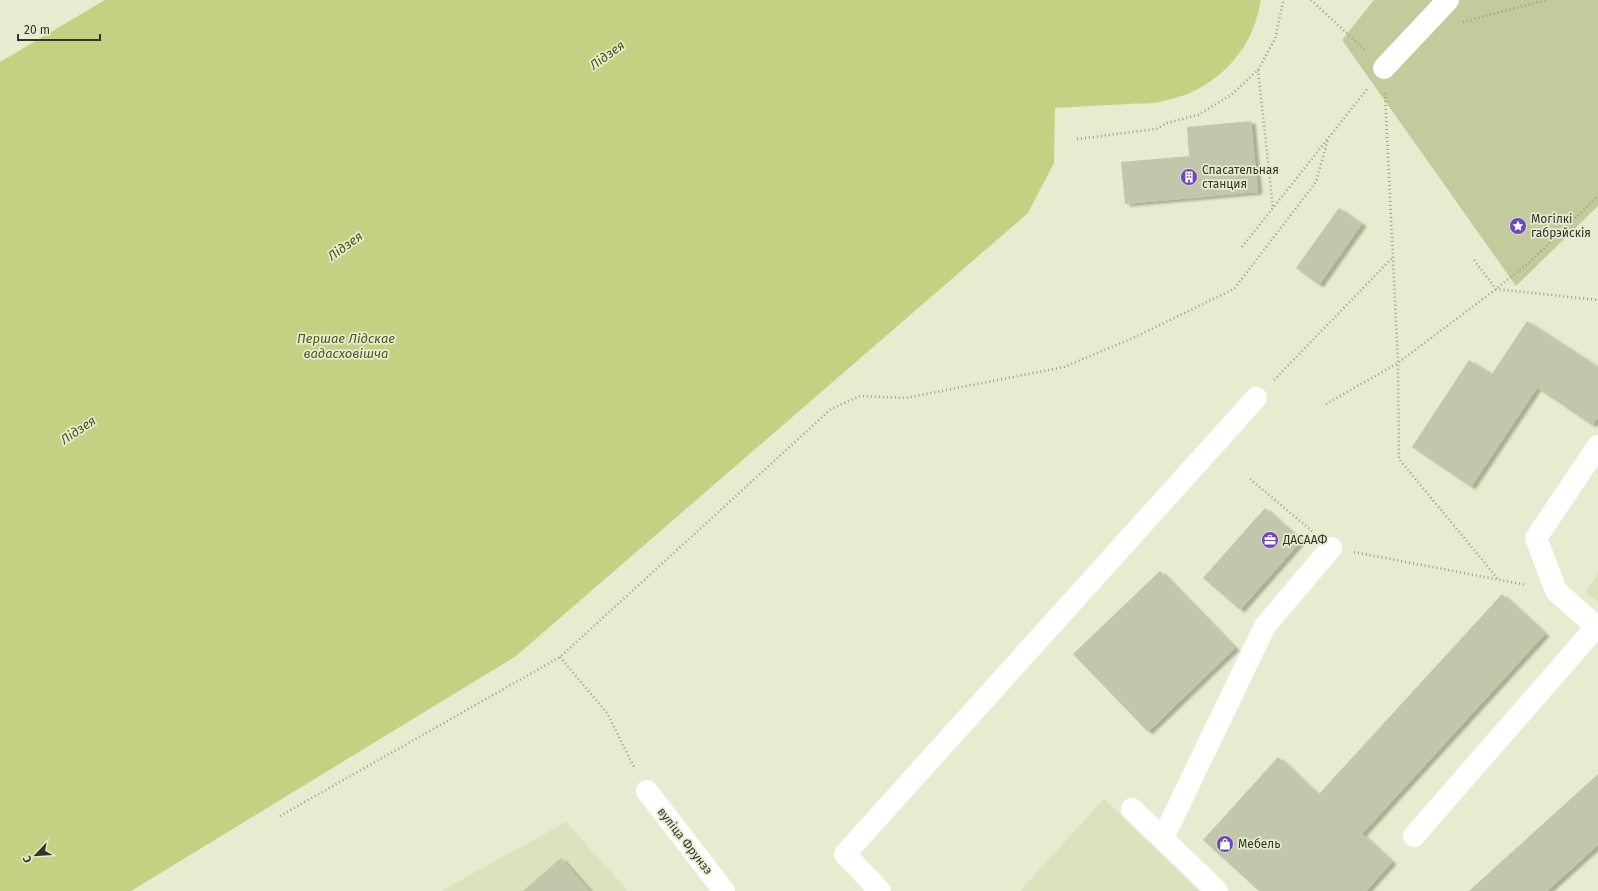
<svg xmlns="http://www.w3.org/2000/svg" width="1598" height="891" viewBox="0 0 1598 891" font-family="'Fira Sans',sans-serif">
	<defs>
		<filter id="shadow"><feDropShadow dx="4.5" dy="2.5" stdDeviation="1" flood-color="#0004"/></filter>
	</defs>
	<rect width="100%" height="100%" fill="#e5eccf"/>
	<g fill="#dbe2be">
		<path d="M 1598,573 L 1598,602 L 1585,592 Z"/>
		<path d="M 1104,799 L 1190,883 L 1199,891 L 1020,891 Z"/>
		<path d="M 566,822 L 628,891 L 441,891 Z"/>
	</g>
	<path fill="#c2cb9c" d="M 1374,0 L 1598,0 L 1598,206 L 1516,286 L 1342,40 Z"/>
	<path fill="#c3d282" d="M 105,0 L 1261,0 C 1253,53 1213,92 1161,102 C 1151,104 1139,103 1128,104 C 1103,105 1079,107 1055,108 L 1054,163 L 1028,213 L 516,656 L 131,891 L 0,891 L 0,62 Z"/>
	<path fill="#e5eccf" d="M 1261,0 L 1263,1 L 1260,16 L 1253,35 L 1243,54 L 1226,73 L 1194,95 L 1161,104 L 1160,102 L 1193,93 L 1225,72 L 1241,53 L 1251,34 L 1258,15 Z"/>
	<g fill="#c1c7ab" filter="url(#shadow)">
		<path d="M 1251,121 L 1258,192 L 1125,204 L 1121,162 L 1189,156 L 1187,127 Z"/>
		<path d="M 1339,208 L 1362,224 L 1319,285 L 1296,268 Z"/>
		<path d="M 1527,321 L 1598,367 L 1598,417 L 1592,425 L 1537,388 L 1471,487 L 1412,447 L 1469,360 L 1492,374 Z"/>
		<path d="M 1265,508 L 1301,541 L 1240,610 L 1203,578 Z"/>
		<path d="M 1160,571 L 1235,648 L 1148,732 L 1073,654 Z"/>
		<path d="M 1502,594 L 1545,634 L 1362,834 L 1392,862 L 1366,891 L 1259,891 L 1203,840 L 1278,757 L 1318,795 Z"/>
		<path d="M 1598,774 L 1598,845 L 1547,891 L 1469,891 Z"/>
		<path d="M 561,858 L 590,891 L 523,891 Z"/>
	</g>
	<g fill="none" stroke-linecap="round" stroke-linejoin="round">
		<g stroke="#999f89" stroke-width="2.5" stroke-dasharray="1 3" stroke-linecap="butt">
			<path d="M 1311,0 L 1366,51"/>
			<path d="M 1463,22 L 1546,0"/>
			<path d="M 1258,70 L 1273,208"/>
			<path d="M 1385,93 L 1398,363 L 1399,459 L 1498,579"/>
			<path d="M 1077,139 L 1156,129 L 1167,123 L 1198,115 L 1231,95 L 1258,70 L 1275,39 L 1283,2"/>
			<path d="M 1242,247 L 1368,88"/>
			<path d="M 1474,260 L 1496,289 L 1598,300"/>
			<path d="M 1274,380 L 1393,257"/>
			<path d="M 1326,404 L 1398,363 L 1496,289 L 1531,261 L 1598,196"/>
			<path d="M 1250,479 L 1312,531"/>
			<path d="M 1354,552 L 1526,585"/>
			<path d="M 560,657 L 607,713 L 635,769"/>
			<path d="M 280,816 L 560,657 L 831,409 L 860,396 L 906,398 L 1064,367 L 1133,338 L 1234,289 L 1316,182 L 1328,139"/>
		</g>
		<g stroke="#fff" stroke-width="22">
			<path d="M 1384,68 L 1448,0"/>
			<path d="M 1598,446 L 1536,538 L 1556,591 L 1598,628"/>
			<path d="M 647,791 L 724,891"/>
			<path d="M 1132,809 L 1217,891"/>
			<path d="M 1414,836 L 1596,627"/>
			<path d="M 1163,838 L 1265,626 L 1331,548"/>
			<path d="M 880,891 L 845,854 L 1256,398"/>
		</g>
	</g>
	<defs>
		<g id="building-disc" transform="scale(0.9)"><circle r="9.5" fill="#7446be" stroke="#e5eccf"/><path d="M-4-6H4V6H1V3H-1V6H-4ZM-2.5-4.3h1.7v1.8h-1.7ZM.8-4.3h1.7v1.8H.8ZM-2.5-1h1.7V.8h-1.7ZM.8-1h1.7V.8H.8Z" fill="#fff"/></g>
		<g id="sight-disc" transform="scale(0.9)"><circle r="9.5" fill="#7446be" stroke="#e5eccf"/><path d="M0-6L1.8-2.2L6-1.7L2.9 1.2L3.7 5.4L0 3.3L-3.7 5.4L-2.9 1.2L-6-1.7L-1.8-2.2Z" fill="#fff"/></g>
		<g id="office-disc" transform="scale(0.9)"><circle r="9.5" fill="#7446be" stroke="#e5eccf"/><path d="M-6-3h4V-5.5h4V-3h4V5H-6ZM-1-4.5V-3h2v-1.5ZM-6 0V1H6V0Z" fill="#fff"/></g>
		<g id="shop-disc" transform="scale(0.9)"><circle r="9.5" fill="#7446be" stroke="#e5eccf"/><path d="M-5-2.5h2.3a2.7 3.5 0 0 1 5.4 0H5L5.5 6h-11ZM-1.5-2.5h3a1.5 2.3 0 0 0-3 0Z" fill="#fff"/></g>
	</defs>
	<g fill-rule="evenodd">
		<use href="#building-disc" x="1189" y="177"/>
		<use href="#sight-disc" x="1518" y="226"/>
		<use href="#office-disc" x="1270" y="540"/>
		<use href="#shop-disc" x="1225" y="844"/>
	</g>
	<g text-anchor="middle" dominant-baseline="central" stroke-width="3.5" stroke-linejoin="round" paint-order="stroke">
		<g font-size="12" fill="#32352a" stroke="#e5eccf" text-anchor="start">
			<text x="1202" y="170">Спасательная<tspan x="1202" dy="14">станция</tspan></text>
			<text x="1531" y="219">Могілкі<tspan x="1531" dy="14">габрэйскія</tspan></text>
			<text x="1283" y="540">ДАСААФ</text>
			<text x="1238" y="844">Мебель</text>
		</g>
		<g font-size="12" fill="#32352a" stroke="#e5eccf">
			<text transform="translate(685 841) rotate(52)">вуліца Фрунзэ</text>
		</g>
		<g font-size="13" font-style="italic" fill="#4e561d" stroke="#e5eccf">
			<text transform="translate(607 55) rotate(-36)">Лідзея</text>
			<text transform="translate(345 246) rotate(-36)">Лідзея</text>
			<text x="346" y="338">Першае Лідскае<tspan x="346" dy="15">вадасховішча</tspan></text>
			<text transform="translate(78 430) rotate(-34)">Лідзея</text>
		</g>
	</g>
	<g transform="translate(36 855) rotate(245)" stroke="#e5eccf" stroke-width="3" paint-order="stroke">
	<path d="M0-3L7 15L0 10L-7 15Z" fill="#32352a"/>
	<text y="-6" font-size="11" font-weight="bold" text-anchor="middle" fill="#32352a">С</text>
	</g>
	<path d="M18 34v6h82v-6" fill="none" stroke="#32352a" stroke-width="2"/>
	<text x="24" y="34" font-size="12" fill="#32352a" stroke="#e5eccf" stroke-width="3" paint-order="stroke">20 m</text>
</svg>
